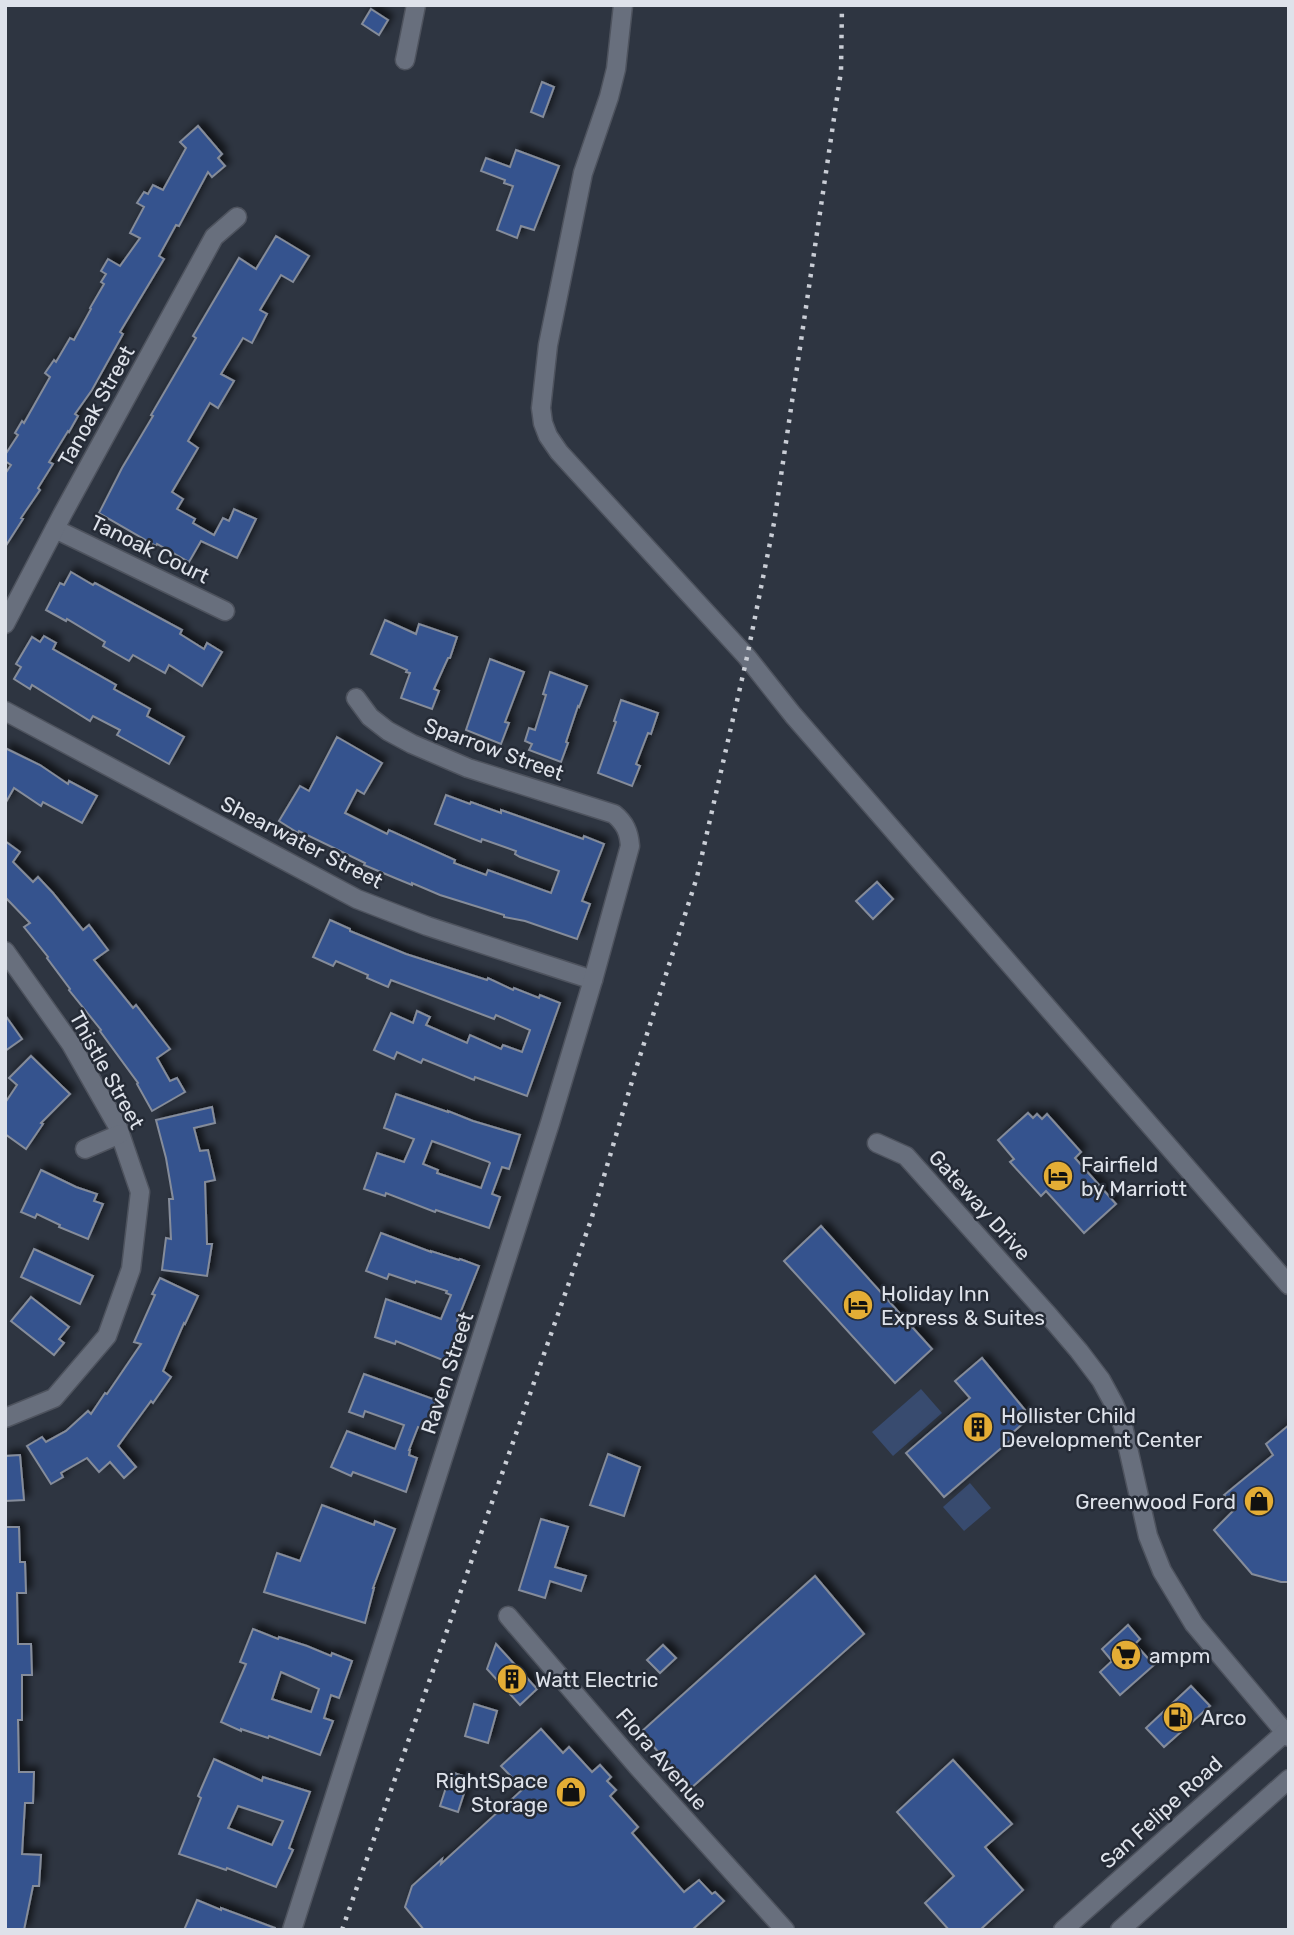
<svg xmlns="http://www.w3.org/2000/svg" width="1294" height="1935" viewBox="0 0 1294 1935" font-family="Rubik,sans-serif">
	<defs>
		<filter id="shadow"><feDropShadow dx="5" dy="-5" stdDeviation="3.5" flood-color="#0009"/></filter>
	</defs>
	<rect width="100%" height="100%" fill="#2e3541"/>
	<g fill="#384b6f">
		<path d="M 921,1389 L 942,1413 L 893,1456 L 872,1432 Z"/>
		<path d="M 970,1483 L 991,1508 L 964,1531 L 943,1507 Z"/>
	</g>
	<g fill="#35538e" stroke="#858c9a" stroke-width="2" fill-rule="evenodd" filter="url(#shadow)">
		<path d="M 371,9 L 388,20 L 379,35 L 362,24 Z"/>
		<path d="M 542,82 L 554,87 L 543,117 L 531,112 Z"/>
		<path d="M 198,126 L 222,154 L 218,158 L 225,166 L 212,177 L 208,172 L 179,226 L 176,225 L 159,256 L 164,259 L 120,332 L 123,334 L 92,390 L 75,414 L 78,416 L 69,432 L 68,431 L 49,462 L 53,464 L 38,488 L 40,490 L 21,518 L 23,519 L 5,547 L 5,474 L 11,465 L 5,461 L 5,455 L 18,435 L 15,433 L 22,421 L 24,423 L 50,377 L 45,373 L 54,360 L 56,362 L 70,338 L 74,340 L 91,309 L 90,308 L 104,284 L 101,282 L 106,274 L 101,271 L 108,259 L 120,266 L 140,238 L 130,233 L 144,207 L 137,203 L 144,192 L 148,194 L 153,185 L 163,190 L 186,148 L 180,142 Z"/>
		<path d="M 516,150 L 559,166 L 534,230 L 521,226 L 517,238 L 497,230 L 513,186 L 504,183 L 505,180 L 481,171 L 486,158 L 510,167 Z"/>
		<path d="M 276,236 L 309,256 L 293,282 L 281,275 L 260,310 L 267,314 L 252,343 L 243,338 L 221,374 L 234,381 L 218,408 L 210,403 L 188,441 L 198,448 L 172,492 L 183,499 L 177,509 L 195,519 L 193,523 L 214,535 L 223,518 L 229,521 L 234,509 L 256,519 L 237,558 L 201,541 L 189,562 L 157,544 L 156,546 L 99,513 L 122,468 L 153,416 L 151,415 L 196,338 L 193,336 L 239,258 L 256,269 Z"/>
		<path d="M 71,572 L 93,585 L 95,583 L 182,630 L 180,634 L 204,649 L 207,643 L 222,652 L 202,686 L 169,665 L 165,673 L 133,655 L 129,661 L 103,646 L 105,642 L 67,619 L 66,621 L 46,610 L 60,583 L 64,585 Z"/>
		<path d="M 385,620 L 416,634 L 419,624 L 457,637 L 450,658 L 448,658 L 434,689 L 439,691 L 432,709 L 401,698 L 410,673 L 406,672 L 407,670 L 371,654 Z"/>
		<path d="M 44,636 L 56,643 L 53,649 L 116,685 L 114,689 L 150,709 L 147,716 L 184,737 L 169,764 L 117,735 L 120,730 L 93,716 L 90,721 L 32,685 L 30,689 L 14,679 L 21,667 L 16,664 L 32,637 L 40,642 Z"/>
		<path d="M 490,659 L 524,672 L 505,722 L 509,723 L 501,744 L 466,730 Z"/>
		<path d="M 550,672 L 587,686 L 579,707 L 578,706 L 566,742 L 568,743 L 561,762 L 529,750 L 532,744 L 525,741 L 529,728 L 535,730 L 546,695 L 543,694 Z"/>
		<path d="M 621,700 L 658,713 L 651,734 L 648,733 L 636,764 L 640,766 L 632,786 L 598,773 L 616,722 L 614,721 Z"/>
		<path d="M 337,737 L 382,763 L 364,794 L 357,790 L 345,813 L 387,834 L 389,830 L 455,860 L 454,863 L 486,875 L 488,870 L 551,893 L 559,871 L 520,857 L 515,854 L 516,851 L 482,839 L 481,842 L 435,824 L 446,795 L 470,804 L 471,802 L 501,813 L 501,810 L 583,839 L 584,836 L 604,844 L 582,901 L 590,904 L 577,939 L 525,921 L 504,917 L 504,915 L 440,895 L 412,883 L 412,885 L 395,878 L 364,865 L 365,863 L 299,831 L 298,833 L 279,821 L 300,786 L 309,791 Z"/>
		<path d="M 5,748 L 40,765 L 68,784 L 69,781 L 97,796 L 82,823 L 43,802 L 41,806 L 14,788 L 5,804 Z"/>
		<path d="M 5,841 L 20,852 L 13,862 L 33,882 L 38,877 L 53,893 L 83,930 L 89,925 L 108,950 L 94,960 L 133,1008 L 136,1005 L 170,1049 L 157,1058 L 170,1081 L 177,1078 L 185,1092 L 152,1111 L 137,1084 L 138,1083 L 100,1031 L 101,1030 L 69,990 L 70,989 L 47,958 L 48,957 L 24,927 L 30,923 L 5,897 Z"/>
		<path d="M 877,882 L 893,899 L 873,919 L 856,901 Z"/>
		<path d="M 330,920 L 350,929 L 350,931 L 406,954 L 487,980 L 488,978 L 513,990 L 514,988 L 539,998 L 540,995 L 560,1003 L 527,1096 L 475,1077 L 474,1080 L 423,1059 L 421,1063 L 397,1052 L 394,1059 L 374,1050 L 391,1013 L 413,1023 L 417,1011 L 430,1017 L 426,1025 L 467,1043 L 470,1035 L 501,1049 L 503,1045 L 522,1052 L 530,1030 L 496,1015 L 494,1019 L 391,980 L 388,987 L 367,978 L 368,975 L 336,961 L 333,966 L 313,957 Z"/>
		<path d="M 5,1015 L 22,1039 L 5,1051 Z"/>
		<path d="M 31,1056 L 70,1094 L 41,1123 L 43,1124 L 26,1149 L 5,1134 L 5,1103 L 17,1085 L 9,1078 Z"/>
		<path d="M 396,1094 L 448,1112 L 448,1111 L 473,1121 L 520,1135 L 509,1169 L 502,1167 L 492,1194 L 500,1197 L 489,1228 L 436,1210 L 435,1212 L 386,1193 L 385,1196 L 364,1189 L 377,1153 L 404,1162 L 414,1139 L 384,1128 ZM 432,1141 L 489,1162 L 490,1163 L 481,1188 L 437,1173 L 438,1170 L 423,1164 Z"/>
		<path d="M 212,1107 L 215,1123 L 194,1128 L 200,1151 L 208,1150 L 215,1180 L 205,1182 L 207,1244 L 212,1244 L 207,1276 L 162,1270 L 166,1238 L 171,1239 L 169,1199 L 173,1199 L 166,1158 L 156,1120 Z"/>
		<path d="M 1028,1113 L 1033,1118 L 1037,1114 L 1042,1119 L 1047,1114 L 1081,1152 L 1075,1158 L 1116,1204 L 1084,1233 L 1046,1191 L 1041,1196 L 1010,1162 L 1014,1159 L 998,1140 Z"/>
		<path d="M 41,1170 L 76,1187 L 97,1194 L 94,1201 L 103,1204 L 88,1239 L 59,1227 L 60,1225 L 37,1214 L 35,1218 L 21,1212 Z"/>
		<path d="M 821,1226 L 932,1349 L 895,1383 L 784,1261 Z"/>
		<path d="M 381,1233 L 431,1252 L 431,1251 L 459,1260 L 460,1259 L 479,1266 L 457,1321 L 462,1323 L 445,1361 L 396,1341 L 395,1344 L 375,1337 L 386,1299 L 441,1319 L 451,1295 L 446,1293 L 447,1291 L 416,1281 L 415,1283 L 389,1274 L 387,1279 L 366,1271 Z"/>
		<path d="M 34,1249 L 93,1276 L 80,1304 L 21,1277 Z"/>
		<path d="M 160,1278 L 198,1296 L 185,1324 L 184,1323 L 163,1371 L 171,1377 L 153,1403 L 151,1401 L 118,1446 L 136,1467 L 124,1478 L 110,1462 L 99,1472 L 87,1458 L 61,1473 L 63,1477 L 51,1484 L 27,1446 L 42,1437 L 46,1442 L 66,1431 L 88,1411 L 91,1414 L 105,1393 L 107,1394 L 141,1344 L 134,1342 L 155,1295 L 152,1294 Z"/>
		<path d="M 31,1297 L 69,1327 L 59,1339 L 64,1343 L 54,1355 L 11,1321 Z"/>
		<path d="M 982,1358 L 1025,1410 L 1022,1413 L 1028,1419 L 1010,1435 L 1013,1438 L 944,1497 L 906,1453 L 970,1398 L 955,1381 Z"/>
		<path d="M 364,1374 L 436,1400 L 425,1430 L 418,1427 L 409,1450 L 410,1450 L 409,1455 L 417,1458 L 406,1492 L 353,1472 L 351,1476 L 331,1467 L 347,1431 L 395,1449 L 404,1425 L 365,1411 L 363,1417 L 349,1412 Z"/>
		<path d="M 1289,1425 L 1289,1582 L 1281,1582 L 1252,1574 L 1214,1530 L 1236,1508 L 1224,1495 L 1273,1455 L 1266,1444 Z"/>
		<path d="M 608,1454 L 640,1467 L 624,1516 L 590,1505 Z"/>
		<path d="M 20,1455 L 24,1500 L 5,1501 L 5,1456 Z"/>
		<path d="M 322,1505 L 374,1525 L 375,1521 L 395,1529 L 373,1588 L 374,1588 L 365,1623 L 264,1592 L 277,1553 L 300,1561 Z"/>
		<path d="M 541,1519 L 568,1527 L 555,1567 L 586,1576 L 581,1591 L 550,1581 L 545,1598 L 519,1590 Z"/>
		<path d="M 5,1527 L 19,1527 L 20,1562 L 25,1562 L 26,1593 L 17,1593 L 18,1644 L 31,1644 L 32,1675 L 22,1675 L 22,1720 L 18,1720 L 19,1772 L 34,1772 L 33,1803 L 25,1803 L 22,1854 L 41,1855 L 39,1886 L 33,1886 L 24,1930 L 5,1929 Z"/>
		<path d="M 815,1576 L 864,1634 L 690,1789 L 641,1732 Z"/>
		<path d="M 1128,1625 L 1140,1639 L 1135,1644 L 1154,1665 L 1120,1695 L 1100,1672 L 1112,1661 L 1102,1649 Z"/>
		<path d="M 253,1629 L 278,1639 L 279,1637 L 307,1646 L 331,1656 L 332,1653 L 352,1661 L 339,1698 L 331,1695 L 324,1718 L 333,1721 L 320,1755 L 269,1736 L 268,1738 L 241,1729 L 241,1731 L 221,1722 L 246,1664 L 240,1662 ZM 281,1672 L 319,1689 L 311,1712 L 272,1699 Z"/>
		<path d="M 496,1644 L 537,1689 L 520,1705 L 487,1669 Z"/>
		<path d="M 663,1645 L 676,1658 L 660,1673 L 647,1660 Z"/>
		<path d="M 1191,1686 L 1210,1706 L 1164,1747 L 1146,1728 Z"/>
		<path d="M 474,1704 L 497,1711 L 488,1743 L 465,1736 Z"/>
		<path d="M 541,1729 L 563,1753 L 569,1747 L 592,1772 L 600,1765 L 611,1777 L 607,1781 L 616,1790 L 610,1796 L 638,1827 L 632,1833 L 684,1892 L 699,1880 L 712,1894 L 715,1892 L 724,1901 L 692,1930 L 424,1930 L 405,1907 L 412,1886 L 442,1859 L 441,1864 L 523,1789 L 501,1766 Z"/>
		<path d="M 214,1759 L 262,1781 L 263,1777 L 310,1792 L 289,1848 L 293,1850 L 276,1887 L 227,1868 L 226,1870 L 179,1854 L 201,1798 L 198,1796 ZM 238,1806 L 283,1821 L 272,1845 L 228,1828 Z"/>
		<path d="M 953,1760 L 1012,1824 L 985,1847 L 1023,1890 L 980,1930 L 949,1930 L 925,1903 L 954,1876 L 897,1812 Z"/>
		<path d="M 451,1772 L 469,1778 L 458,1812 L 440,1806 Z"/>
		<path d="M 197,1900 L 221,1910 L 221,1908 L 275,1928 L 275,1930 L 184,1930 Z"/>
	</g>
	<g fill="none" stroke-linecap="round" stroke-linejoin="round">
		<g stroke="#4e535e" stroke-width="21">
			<g id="street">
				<path d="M 623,5 L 616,69 L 609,97 L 583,173 L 548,345 L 541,408 L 543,423 L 548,436 L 559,452 L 747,657 L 793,715 L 1289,1285"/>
				<path d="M 405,60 L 416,5"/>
				<path d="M 55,529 L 225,611"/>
				<path d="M 5,624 L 62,515 L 214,237 L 237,217"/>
				<path d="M 5,711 L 357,899 L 427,926 L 593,980"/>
				<path d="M 5,951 L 71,1044 L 117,1125 L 140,1192 L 131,1269 L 107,1336 L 54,1398 L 5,1418"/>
				<path d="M 877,1143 L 906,1156 L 1050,1317 L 1079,1351 L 1101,1380 L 1114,1404 L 1123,1426 L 1148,1536 L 1162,1571 L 1194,1624 L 1289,1737"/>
				<path d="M 85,1149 L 120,1134"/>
				<path d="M 508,1616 L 637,1766 L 785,1930"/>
				<path d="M 292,1930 L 550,1123 L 593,980 L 630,846 C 629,832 625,823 614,814 L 468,768 L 412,744 L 388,731 L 370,717 L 356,698"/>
			</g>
		</g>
		<g stroke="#4e535e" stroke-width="21">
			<g id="secondary">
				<path d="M 1063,1930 L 1289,1729"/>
				<path d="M 1120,1930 L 1289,1779"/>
			</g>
		</g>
		<use href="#street" stroke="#686f7d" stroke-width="18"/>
		<use href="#secondary" stroke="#686f7d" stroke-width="18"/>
		<path stroke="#c9cdd5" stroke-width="4.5" stroke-dasharray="3.5 7" stroke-linecap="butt" d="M 342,1930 L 591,1220 L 633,1078 L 697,877 L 747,657 L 774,523 L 841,71 L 842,5"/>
	</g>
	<defs>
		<g id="hotel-disc" transform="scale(1.575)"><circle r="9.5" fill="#e4ad35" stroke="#252b36"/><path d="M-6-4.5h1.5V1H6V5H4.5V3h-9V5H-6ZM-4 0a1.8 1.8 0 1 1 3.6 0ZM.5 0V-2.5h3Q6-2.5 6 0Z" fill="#111"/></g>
		<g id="building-disc" transform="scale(1.575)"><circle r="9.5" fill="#e4ad35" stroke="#252b36"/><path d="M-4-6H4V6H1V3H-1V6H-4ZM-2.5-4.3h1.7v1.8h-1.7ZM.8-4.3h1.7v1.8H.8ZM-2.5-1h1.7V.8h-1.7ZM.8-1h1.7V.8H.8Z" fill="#111"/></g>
		<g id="shop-disc" transform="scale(1.575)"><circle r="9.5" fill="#e4ad35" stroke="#252b36"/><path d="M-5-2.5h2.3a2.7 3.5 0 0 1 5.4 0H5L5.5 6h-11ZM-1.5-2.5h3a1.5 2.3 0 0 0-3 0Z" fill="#111"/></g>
		<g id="supermarket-disc" transform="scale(1.575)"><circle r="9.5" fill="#e4ad35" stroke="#252b36"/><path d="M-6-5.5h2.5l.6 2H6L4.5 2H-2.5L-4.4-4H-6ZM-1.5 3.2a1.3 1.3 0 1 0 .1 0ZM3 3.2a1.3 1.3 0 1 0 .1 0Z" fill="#111"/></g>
		<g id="fuel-disc" transform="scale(1.575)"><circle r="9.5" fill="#e4ad35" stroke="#252b36"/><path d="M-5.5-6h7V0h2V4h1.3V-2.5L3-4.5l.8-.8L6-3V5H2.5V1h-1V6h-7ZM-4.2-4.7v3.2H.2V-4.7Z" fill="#111"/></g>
	</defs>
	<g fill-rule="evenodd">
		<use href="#hotel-disc" x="1058" y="1176"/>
		<use href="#hotel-disc" x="858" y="1305"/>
		<use href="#building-disc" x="978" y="1427"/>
		<use href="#shop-disc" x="1259" y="1501"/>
		<use href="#supermarket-disc" x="1126" y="1655"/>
		<use href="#building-disc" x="512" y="1679"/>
		<use href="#fuel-disc" x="1178" y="1717"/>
		<use href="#shop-disc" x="571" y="1792"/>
	</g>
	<g text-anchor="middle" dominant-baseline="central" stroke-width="5" stroke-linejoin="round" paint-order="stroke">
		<g font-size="21" fill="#dee2ea" stroke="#252b36">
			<text transform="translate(96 406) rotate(-61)">Tanoak Street</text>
			<text transform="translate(150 549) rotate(26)">Tanoak Court</text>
			<text transform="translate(494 749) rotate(20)">Sparrow Street</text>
			<text transform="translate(302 842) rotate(27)">Shearwater Street</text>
			<text transform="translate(107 1070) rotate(61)">Thistle Street</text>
			<text transform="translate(980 1205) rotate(48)">Gateway Drive</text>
			<text transform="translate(447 1373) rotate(-72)">Raven Street</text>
			<text transform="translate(662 1759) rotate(49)">Flora Avenue</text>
			<text transform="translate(1161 1812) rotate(-42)">San Felipe Road</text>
		</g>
		<g font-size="21" fill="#dee2ea" stroke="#252b36" text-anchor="start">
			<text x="1081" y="1164">Fairfield<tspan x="1081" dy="24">by Marriott</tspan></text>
			<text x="881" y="1293">Holiday Inn<tspan x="881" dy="24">Express &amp; Suites</tspan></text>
			<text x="1001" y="1415">Hollister Child<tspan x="1001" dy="24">Development Center</tspan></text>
			<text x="1236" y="1501" text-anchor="end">Greenwood Ford</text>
			<text x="1149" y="1655">ampm</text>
			<text x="535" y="1679">Watt Electric</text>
			<text x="1201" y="1717">Arco</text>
			<text x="548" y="1780" text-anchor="end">RightSpace<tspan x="548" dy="24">Storage</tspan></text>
		</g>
	</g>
	<rect width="1294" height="1935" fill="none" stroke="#dee2ea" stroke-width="14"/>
</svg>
